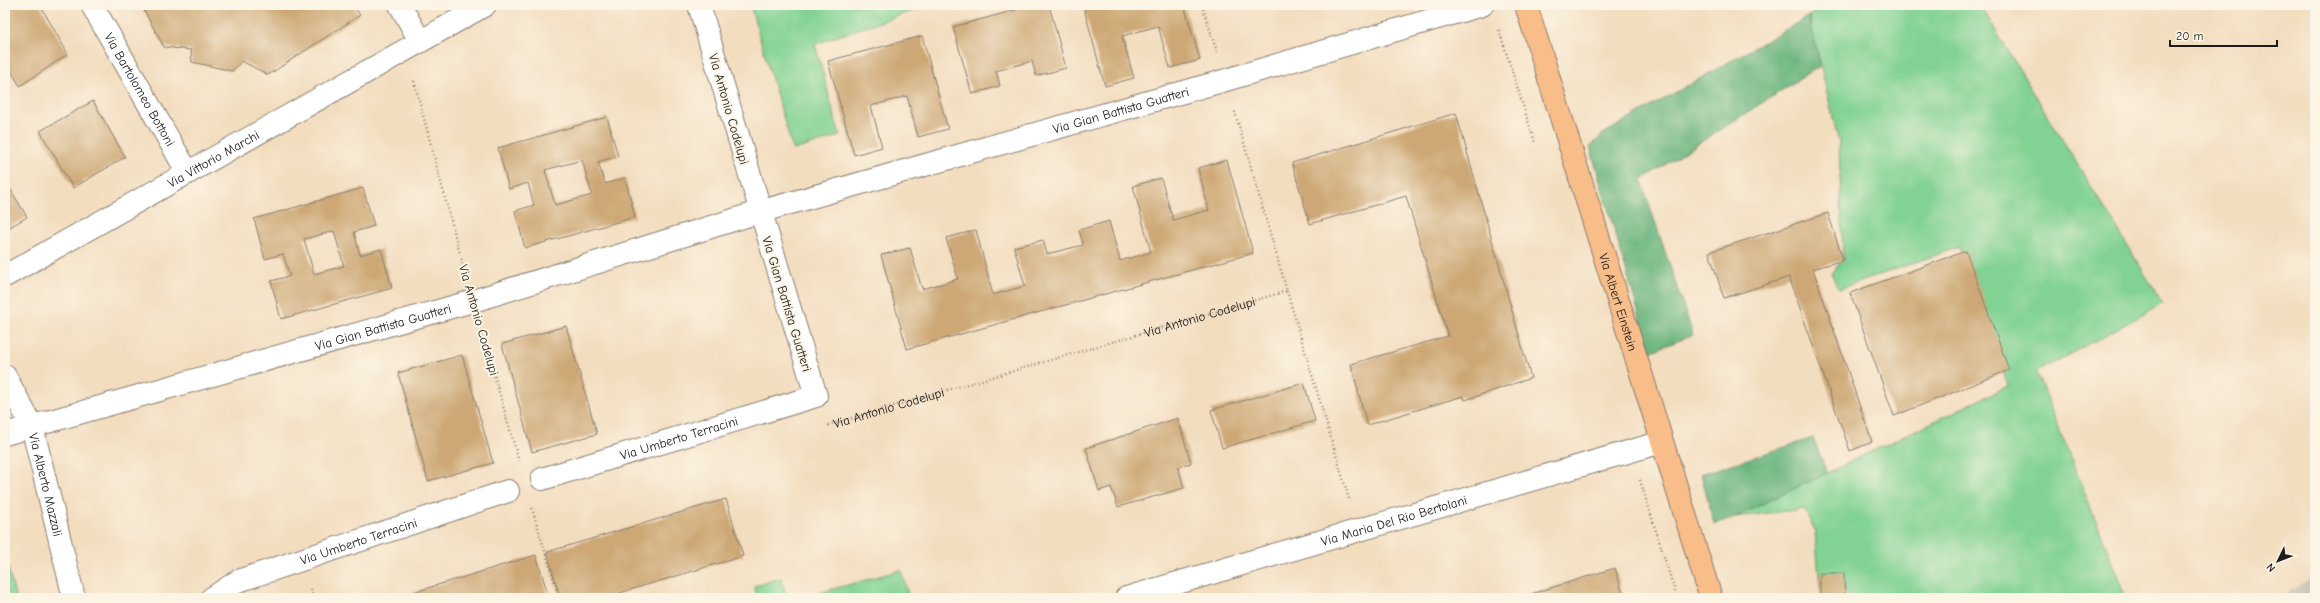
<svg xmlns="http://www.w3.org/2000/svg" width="2320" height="603" viewBox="0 0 2320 603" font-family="'Comic Neue',sans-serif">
	<rect width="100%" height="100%" fill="#fcf5e5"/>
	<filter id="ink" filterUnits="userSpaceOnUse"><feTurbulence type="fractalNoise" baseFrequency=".025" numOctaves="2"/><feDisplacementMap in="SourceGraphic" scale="8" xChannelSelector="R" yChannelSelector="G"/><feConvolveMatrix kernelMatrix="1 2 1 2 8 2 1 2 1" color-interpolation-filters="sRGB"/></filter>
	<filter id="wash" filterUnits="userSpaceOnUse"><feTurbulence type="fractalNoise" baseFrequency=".012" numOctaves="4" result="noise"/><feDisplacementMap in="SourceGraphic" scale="16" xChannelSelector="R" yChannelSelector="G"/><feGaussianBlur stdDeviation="0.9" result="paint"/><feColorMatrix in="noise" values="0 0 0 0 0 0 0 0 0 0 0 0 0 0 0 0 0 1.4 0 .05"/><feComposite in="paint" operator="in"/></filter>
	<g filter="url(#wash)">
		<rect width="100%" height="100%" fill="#f3ddbf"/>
		<path fill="#c8c4b8" d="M 2315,576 L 2315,598 L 2278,598 Z"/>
		<g fill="#81d293" stroke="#4e7758">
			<path d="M 750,5 L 930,5 L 815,44 L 840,136 L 793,150 Z"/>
			<path d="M 1827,5 L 1980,5 L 2163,304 L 2036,372 L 2127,598 L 1821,598 L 1815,531 L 1804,509 L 1735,517 L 2008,386 L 1959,247 L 1839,289 L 1831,273 L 1843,260 L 1839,143 L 1809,16 Z"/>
			<path d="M 5,558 L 16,598 L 5,598 Z"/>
			<path d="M 901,570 L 909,598 L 801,598 Z"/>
			<path d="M 781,578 L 787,598 L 758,598 L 754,586 Z"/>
		</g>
		<g fill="#68b47d" stroke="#42684c">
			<path d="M 1809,16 L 1820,66 L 1641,180 L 1693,335 L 1650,352 L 1590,147 L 1603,134 Z"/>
			<path d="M 1813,438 L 1827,473 L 1735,517 L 1714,524 L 1701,474 Z"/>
		</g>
		<g id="blocks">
			<g fill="#cda876" fill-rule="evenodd">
				<path d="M 5,5 L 40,5 L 68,54 L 20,86 L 5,61 Z"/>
				<path d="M 141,5 L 353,5 L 360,15 L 268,75 L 242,61 L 232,71 L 192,62 L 191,50 L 164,47 Z"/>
				<path d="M 1034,5 L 1049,5 L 1066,68 L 1036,76 L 1032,61 L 996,71 L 1000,86 L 972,94 L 953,27 Z"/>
				<path d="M 1083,5 L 1184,5 L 1200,60 L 1170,68 L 1158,26 L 1122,36 L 1134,78 L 1105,86 Z"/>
				<path d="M 922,36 L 948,129 L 918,137 L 907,96 L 871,106 L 882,147 L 854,155 L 828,61 Z"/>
				<path d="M 93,101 L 125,157 L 73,188 L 40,131 Z"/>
				<path d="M 1456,113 L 1531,378 L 1465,400 L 1463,396 L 1367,425 L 1351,364 L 1448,336 L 1406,196 L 1310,224 L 1292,163 Z"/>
				<path d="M 607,117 L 618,156 L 598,162 L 605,184 L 625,178 L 635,217 L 525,248 L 515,211 L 534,205 L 528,183 L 509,189 L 498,148 ZM 582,160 L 592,195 L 555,205 L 545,170 Z"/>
				<path d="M 1227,160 L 1253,253 L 907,349 L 881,255 L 910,248 L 922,289 L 958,279 L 946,238 L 976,230 L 993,295 L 1025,286 L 1014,247 L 1043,240 L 1047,254 L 1083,245 L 1079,230 L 1109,221 L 1120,261 L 1151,252 L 1133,186 L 1161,178 L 1173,220 L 1209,210 L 1198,168 Z"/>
				<path d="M 5,180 L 27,217 L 5,230 Z"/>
				<path d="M 363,188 L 374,226 L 354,232 L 360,255 L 381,249 L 392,288 L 281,319 L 271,281 L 290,276 L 283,254 L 265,259 L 254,219 ZM 334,231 L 344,266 L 314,274 L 304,239 Z"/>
				<path d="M 1828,213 L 1843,260 L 1813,269 L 1872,442 L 1850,451 L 1789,277 L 1724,298 L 1709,252 Z"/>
				<path d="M 1966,251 L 2009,370 L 1894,416 L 1850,293 Z"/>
				<path d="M 566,326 L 597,434 L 532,452 L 502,344 Z"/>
				<path d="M 462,355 L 493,463 L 428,481 L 398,373 Z"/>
				<path d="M 1304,383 L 1315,421 L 1222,448 L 1211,410 Z"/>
				<path d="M 1178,418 L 1191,463 L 1178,467 L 1184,488 L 1118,507 L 1111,487 L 1099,491 L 1086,448 Z"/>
				<path d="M 726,499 L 743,556 L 603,598 L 560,598 L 547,552 Z"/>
				<path d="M 536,555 L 549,598 L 395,598 Z"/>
				<path d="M 1615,568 L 1624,598 L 1518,598 Z"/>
				<path d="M 1820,573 L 1844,573 L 1845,598 L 1820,598 Z"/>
			</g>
		</g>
	</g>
	<g filter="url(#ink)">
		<use href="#blocks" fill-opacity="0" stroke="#887c6e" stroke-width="1"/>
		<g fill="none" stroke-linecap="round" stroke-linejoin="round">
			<g stroke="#887c6e" stroke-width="24">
				<g id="minor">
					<path id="s2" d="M 92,5 L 188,173"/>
					<path d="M 400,5 L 420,41"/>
					<path id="s3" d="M 5,276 L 485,5"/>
					<path id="s4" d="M 5,376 L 32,426 L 74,598"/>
					<path id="s5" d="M 5,434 L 473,301 L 759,212 L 1226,80 L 1482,5"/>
					<path id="s6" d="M 542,479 L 816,396 L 699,5"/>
					<path id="s7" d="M 212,598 L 238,581 L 508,491"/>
					<path id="s8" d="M 1126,598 L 1662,442"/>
				</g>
			</g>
			<g stroke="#887c6e" stroke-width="24">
				<g id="major">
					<path id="s9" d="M 1526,5 L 1711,598"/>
				</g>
			</g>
			<g stroke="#887c6e" stroke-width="2.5" stroke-dasharray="1 3" stroke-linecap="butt">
				<path d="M 1202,5 L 1217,52"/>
				<path d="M 1499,30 L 1535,143"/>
				<path d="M 414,81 L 465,273"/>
				<path d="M 1287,291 L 1350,502"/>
				<path d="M 481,330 L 519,461"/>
				<path id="s1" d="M 828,425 L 1287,291 L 1234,109"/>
				<path d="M 1640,480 L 1677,598"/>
				<path d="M 532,508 L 559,598"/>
				<path d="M 311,589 L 314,598"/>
				<path d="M 2306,598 L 2315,593"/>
			</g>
			<use href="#minor" stroke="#fff" stroke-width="22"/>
			<use href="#major" stroke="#f8bd89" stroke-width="22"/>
		</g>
	</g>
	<g text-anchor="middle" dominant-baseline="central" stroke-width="4" stroke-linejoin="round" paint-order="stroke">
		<g font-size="13" fill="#1c1c1c" stroke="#fcf5e5">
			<text stroke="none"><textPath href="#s2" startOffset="97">Via Bartolomeo Bottoni</textPath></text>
			<text transform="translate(729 109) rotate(74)">Via Antonio Codelupi</text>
			<text stroke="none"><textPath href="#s5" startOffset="1162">Via Gian Battista Guatteri</textPath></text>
			<text stroke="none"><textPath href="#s3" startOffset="239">Via Vittorio Marchi</textPath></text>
			<text stroke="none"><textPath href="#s9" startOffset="311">Via Albert Einstein</textPath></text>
			<text transform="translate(787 304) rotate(73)">Via Gian Battista Guatteri</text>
			<text stroke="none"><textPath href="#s1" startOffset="387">Via Antonio Codelupi</textPath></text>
			<text transform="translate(479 320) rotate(74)">Via Antonio Codelupi</text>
			<text stroke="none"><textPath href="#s5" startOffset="393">Via Gian Battista Guatteri</textPath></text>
			<text stroke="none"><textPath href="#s1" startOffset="63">Via Antonio Codelupi</textPath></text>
			<text stroke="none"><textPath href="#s6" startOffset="143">Via Umberto Terracini</textPath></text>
			<text stroke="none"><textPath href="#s4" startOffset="117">Via Alberto Mazzali</textPath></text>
			<text stroke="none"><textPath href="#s8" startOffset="279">Via Maria Del Rio Bertolani</textPath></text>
			<text stroke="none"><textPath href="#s7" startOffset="158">Via Umberto Terracini</textPath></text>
		</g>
	</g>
	<rect width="2320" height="603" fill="none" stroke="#fcf5e5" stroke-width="20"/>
	<g transform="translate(2278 561) rotate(227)" stroke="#fcf5e5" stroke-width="3" paint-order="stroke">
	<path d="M0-3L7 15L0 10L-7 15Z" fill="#1c1c1c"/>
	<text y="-6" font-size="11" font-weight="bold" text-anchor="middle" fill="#1c1c1c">N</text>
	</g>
	<path d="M2170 40v6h107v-6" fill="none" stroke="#1c1c1c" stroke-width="2"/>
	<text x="2176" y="40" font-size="12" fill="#1c1c1c" stroke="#fcf5e5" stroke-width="3" paint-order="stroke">20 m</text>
</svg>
